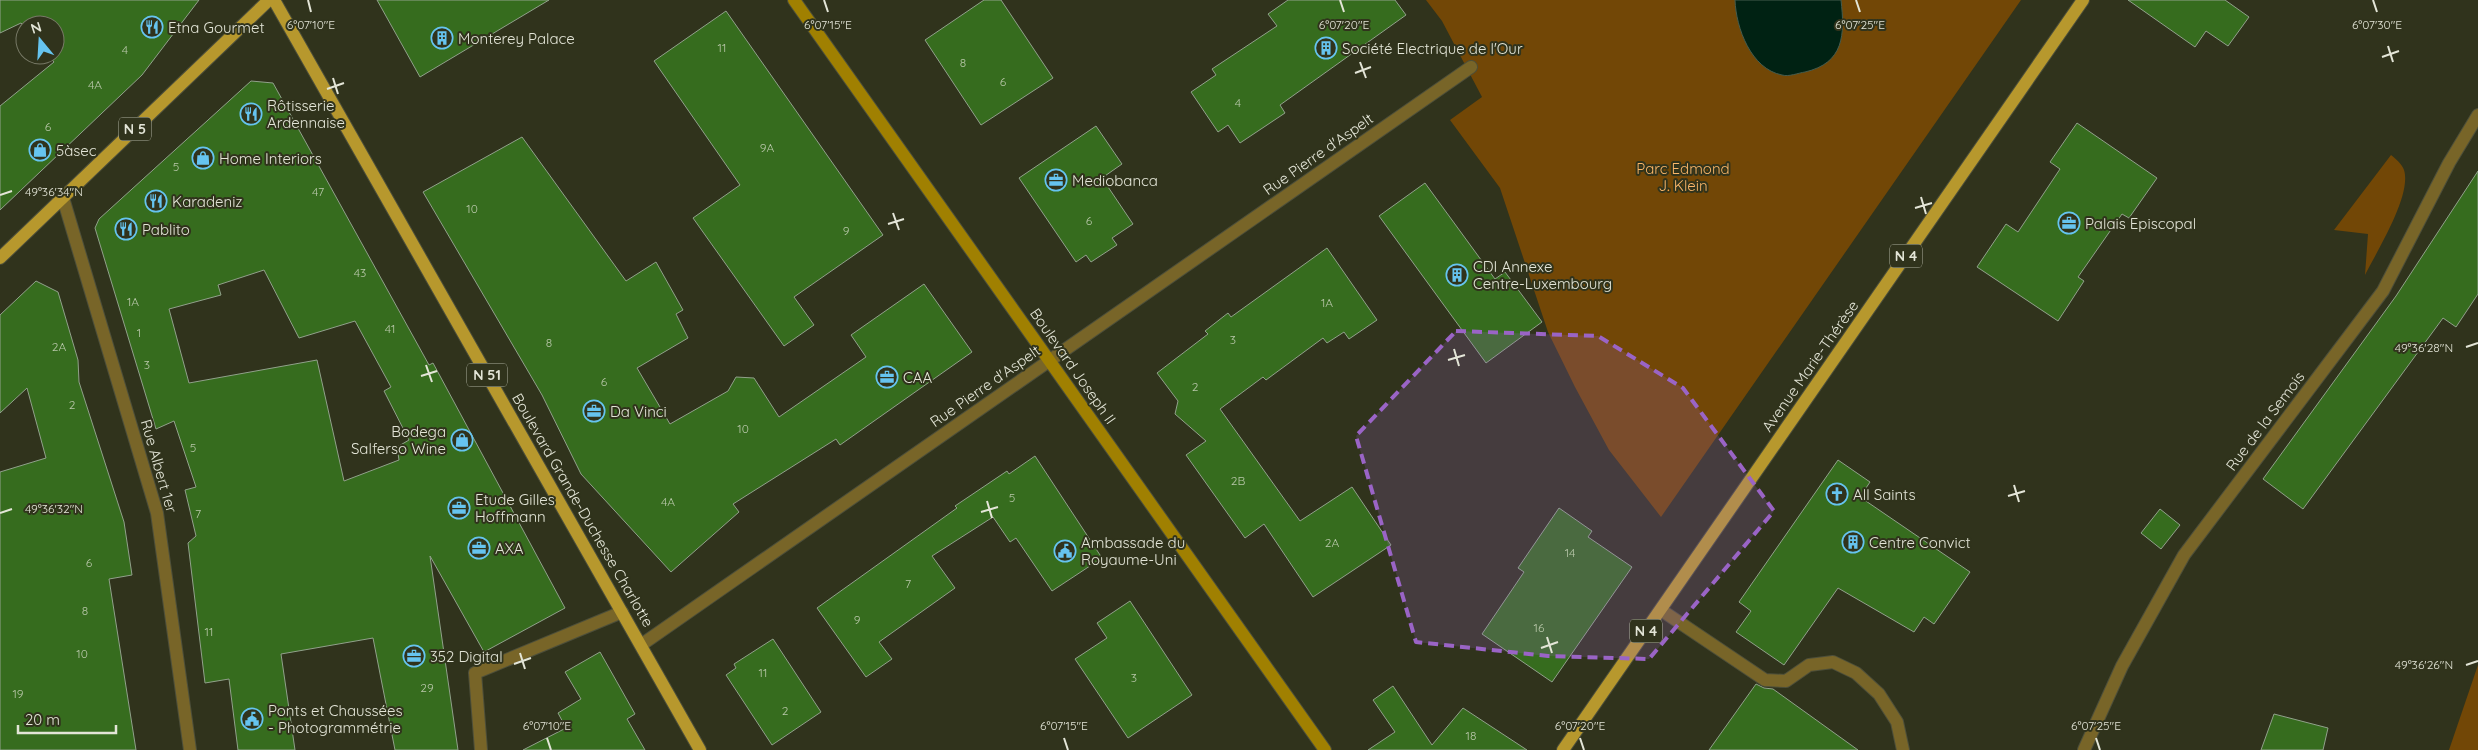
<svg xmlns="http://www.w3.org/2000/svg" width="2478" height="750" viewBox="0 0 2478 750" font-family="Quicksand,sans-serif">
	<rect width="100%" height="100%" fill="#30331c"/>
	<g fill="#724706">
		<path d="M 1426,0 L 2021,0 L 1661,517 L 1609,450 L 1575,387 L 1548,332 L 1500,188 L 1450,120 L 1482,97 L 1442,21 Z"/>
		<path d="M 2391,155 C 2396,159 2402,164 2404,170 C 2412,195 2377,251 2365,275 L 2368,234 L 2334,230 Z"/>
		<path d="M 2478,665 L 2478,750 L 2449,750 Z"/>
	</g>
	<path fill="#002213" stroke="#445c4e" d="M 1735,0 L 1841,0 C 1845,35 1844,63 1805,72 C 1798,73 1789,77 1782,75 C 1751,69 1736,28 1735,0 Z"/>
	<g fill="#366c1e" stroke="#91a18b" fill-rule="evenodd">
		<path d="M 0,0 L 199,0 L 142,75 L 0,210 L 0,106 L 54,62 L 48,55 L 55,55 L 55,25 L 25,25 L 25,27 L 21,23 L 0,33 Z"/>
		<path d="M 377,0 L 549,0 L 420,77 Z"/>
		<path d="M 984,0 L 1001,0 L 1053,78 L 981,125 L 925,40 Z"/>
		<path d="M 1288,0 L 1395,0 L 1406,15 L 1280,105 L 1285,113 L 1240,143 L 1228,125 L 1218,132 L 1191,92 L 1216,75 L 1212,69 L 1277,26 L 1268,14 Z"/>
		<path d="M 2128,0 L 2225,0 L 2249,17 L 2228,46 L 2206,31 L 2195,47 Z"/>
		<path d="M 726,11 L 883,235 L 794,297 L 814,325 L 784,346 L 693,218 L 740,185 L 654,61 Z"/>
		<path d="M 251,81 L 273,83 L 429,365 L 433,363 L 565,608 L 484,652 L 430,556 L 458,750 L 395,750 L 373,638 L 281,654 L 295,750 L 238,750 L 229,679 L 205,683 L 188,543 L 196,536 L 185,490 L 196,487 L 174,421 L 156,429 L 95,228 L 99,219 ZM 264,270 L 299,338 L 355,321 L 391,387 L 384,391 L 409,440 L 397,447 L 399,460 L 344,481 L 317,360 L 189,383 L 169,309 L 221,295 L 218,285 Z"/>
		<path d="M 2077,123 L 2157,178 L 2129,218 L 2122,214 L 2078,277 L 2084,281 L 2058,321 L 1977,267 L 2006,224 L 2018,232 L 2060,169 L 2050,162 Z"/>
		<path d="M 1096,126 L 1122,164 L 1102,178 L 1133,224 L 1112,238 L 1117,245 L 1091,262 L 1086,255 L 1076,262 L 1019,178 Z"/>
		<path d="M 522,137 L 626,281 L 656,262 L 683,310 L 676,314 L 688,338 L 637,368 L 670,424 L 728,391 L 736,377 L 754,378 L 779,417 L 866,357 L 851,335 L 924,284 L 972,352 L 840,445 L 836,439 L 733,504 L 739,512 L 671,572 L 581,474 L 542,395 L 423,192 Z"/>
		<path d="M 2478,171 L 2478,294 L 2456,327 L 2443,318 L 2303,509 L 2263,479 L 2396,296 Z"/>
		<path d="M 1425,183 L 1495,279 L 1505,272 L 1542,322 L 1486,363 L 1379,216 Z"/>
		<path d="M 1327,248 L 1377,320 L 1349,339 L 1344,332 L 1327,343 L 1323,338 L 1266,380 L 1263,377 L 1220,409 L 1300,521 L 1352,487 L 1391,545 L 1313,597 L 1264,524 L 1245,538 L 1186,455 L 1206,441 L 1175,414 L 1178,401 L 1157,373 L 1208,334 L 1205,331 L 1228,313 L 1231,317 Z"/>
		<path d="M 36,281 L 58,292 L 78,360 L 79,382 L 124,522 L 132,575 L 109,579 L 136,750 L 0,750 L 0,472 L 46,458 L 27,388 L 0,413 L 0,315 Z"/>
		<path d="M 1035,456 L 1102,558 L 1052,591 L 1016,538 L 1010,542 L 993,517 L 932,556 L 955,588 L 879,642 L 892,659 L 866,677 L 817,608 L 957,508 L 955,506 L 1007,471 L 1009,474 Z"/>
		<path d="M 1838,460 L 1870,482 L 1860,497 L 1970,572 L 1934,624 L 1924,617 L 1914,632 L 1838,588 L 1784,665 L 1736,632 L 1751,611 L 1739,602 Z"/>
		<path d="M 1559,508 L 1592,531 L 1588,537 L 1632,567 L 1552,682 L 1482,634 L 1524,572 L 1518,568 Z"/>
		<path d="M 2160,509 L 2180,525 L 2161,549 L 2141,533 Z"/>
		<path d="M 1130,601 L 1192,695 L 1128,738 L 1075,659 L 1107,638 L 1097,623 Z"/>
		<path d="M 773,639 L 821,712 L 772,745 L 726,675 L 736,668 L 734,664 Z"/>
		<path d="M 600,652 L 635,714 L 627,719 L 645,750 L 523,750 L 566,728 L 558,713 L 581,699 L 565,672 Z"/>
		<path d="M 1756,684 L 1764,688 L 1773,689 L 1858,750 L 1709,750 Z"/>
		<path d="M 1393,686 L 1432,745 L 1463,708 L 1527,750 L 1368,750 L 1395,732 L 1373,700 Z"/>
		<path d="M 2274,714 L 2328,728 L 2323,750 L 2261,750 Z"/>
	</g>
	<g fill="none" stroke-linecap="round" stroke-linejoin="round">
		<g stroke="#4d4f3a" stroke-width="14">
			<g id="lane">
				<path d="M 1661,610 L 1765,680 L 1786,681 L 1809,665 L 1833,662 L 1856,673 L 1879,694 L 1897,722 L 1903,750"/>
				<path d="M 481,750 L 475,673 L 622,612"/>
			</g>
		</g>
		<g stroke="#4d4f3a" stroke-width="14">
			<g id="street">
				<path d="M 63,198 L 157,513 L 190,750"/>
				<path d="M 641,645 L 1471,67"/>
				<path d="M 2084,750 L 2122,666 L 2184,555 L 2383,291 L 2449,163 L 2478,115"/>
			</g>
		</g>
		<g stroke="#4d4f3a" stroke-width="14">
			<path id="secondary" d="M 794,0 L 1325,750"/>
		</g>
		<g stroke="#4d4f3a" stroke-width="14">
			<g id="primary">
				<path d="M 274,0 L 700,750"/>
				<path d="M 0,258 L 269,0"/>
				<path d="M 1563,750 L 2083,0"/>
			</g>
		</g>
		<use href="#lane" stroke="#786528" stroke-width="12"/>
		<use href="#street" stroke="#786528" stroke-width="12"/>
		<use href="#secondary" stroke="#a08001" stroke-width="12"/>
		<use href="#primary" stroke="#b7982d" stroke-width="12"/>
	</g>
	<path fill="#9a64c6" fill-opacity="0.2" stroke="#9a64c6" stroke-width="4" stroke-dasharray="10 6" stroke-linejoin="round" d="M 1456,331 L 1598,336 L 1683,388 L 1774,511 L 1649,659 L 1548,656 L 1416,642 L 1356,436 Z"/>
	<path fill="none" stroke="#e3e5d7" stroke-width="2" d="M 308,0 L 311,12M 824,0 L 828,12M 1340,0 L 1344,12M 1856,0 L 1860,12M 2373,0 L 2377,12M 2388,46 L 2393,62M 2382,57 L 2399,51M 1360,62 L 1366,78M 1355,73 L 1371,67M 333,78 L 338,94M 327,89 L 344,83M 0,195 L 12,191M 1921,197 L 1926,214M 1915,208 L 1932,203M 893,213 L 899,230M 888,224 L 904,219M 2466,347 L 2478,343M 1454,349 L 1459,366M 1448,360 L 1465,355M 426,365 L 432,382M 421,376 L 437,371M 2014,485 L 2019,502M 2008,496 L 2025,491M 987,501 L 992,518M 981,512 L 998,507M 0,513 L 12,509M 1547,637 L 1552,653M 1541,648 L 1558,642M 520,653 L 525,669M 514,664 L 531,658M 2466,665 L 2478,661M 547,738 L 551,750M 1064,738 L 1068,750M 1580,738 L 1584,750M 2096,738 L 2100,750"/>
	<defs>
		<g id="restaurant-ring" transform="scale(1.125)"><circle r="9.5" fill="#30331c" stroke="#66c4ef" stroke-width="1.5"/><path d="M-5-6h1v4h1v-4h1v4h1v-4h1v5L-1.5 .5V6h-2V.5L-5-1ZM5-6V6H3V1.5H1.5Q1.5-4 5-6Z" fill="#66c4ef"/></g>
		<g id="building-ring" transform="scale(1.125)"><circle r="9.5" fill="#30331c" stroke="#66c4ef" stroke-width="1.5"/><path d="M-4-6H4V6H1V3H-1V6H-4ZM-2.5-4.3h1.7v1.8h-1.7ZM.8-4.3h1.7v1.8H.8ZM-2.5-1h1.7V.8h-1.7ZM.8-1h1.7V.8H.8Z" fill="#66c4ef"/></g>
		<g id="shop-ring" transform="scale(1.125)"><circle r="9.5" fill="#30331c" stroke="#66c4ef" stroke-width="1.5"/><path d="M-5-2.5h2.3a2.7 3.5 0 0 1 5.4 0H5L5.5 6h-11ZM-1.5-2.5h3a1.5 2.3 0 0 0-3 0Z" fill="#66c4ef"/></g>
		<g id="office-ring" transform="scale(1.125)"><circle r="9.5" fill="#30331c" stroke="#66c4ef" stroke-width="1.5"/><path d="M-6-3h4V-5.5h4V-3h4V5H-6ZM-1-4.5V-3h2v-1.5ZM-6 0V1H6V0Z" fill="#66c4ef"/></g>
		<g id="church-ring" transform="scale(1.125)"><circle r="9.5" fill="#30331c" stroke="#66c4ef" stroke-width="1.5"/><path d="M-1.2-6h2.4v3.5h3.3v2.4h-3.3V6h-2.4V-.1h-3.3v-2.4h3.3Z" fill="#66c4ef"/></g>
		<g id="civic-ring" transform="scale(1.125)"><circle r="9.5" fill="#30331c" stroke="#66c4ef" stroke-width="1.5"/><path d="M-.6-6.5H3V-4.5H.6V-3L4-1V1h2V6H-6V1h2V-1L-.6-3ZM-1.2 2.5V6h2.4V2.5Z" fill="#66c4ef"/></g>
	</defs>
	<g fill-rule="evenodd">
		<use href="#restaurant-ring" x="152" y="27"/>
		<use href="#building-ring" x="442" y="38"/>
		<use href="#building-ring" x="1326" y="48"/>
		<use href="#restaurant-ring" x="251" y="114"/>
		<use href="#shop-ring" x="40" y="150"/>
		<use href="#shop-ring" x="203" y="158"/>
		<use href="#office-ring" x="1056" y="180"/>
		<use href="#restaurant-ring" x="156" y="201"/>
		<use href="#office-ring" x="2069" y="223"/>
		<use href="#restaurant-ring" x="126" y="229"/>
		<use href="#building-ring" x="1457" y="275"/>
		<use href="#office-ring" x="887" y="377"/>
		<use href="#office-ring" x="594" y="411"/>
		<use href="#shop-ring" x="462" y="440"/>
		<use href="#church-ring" x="1837" y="494"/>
		<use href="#office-ring" x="459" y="508"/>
		<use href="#building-ring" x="1853" y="542"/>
		<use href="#office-ring" x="479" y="548"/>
		<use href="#civic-ring" x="1065" y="551"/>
		<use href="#office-ring" x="414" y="656"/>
		<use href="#civic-ring" x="252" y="719"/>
	</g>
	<g text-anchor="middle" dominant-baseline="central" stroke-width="4" stroke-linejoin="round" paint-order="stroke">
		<g font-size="12" fill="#b8c7a9">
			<text x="722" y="47">11</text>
			<text x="125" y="49">4</text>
			<text x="963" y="62">8</text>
			<text x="1003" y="81">6</text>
			<text x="95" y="84">4A</text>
			<text x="1238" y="102">4</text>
			<text x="48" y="126">6</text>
			<text x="767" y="147">9A</text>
			<text x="176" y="166">5</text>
			<text x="318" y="191">47</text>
			<text x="472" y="208">10</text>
			<text x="1089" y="220">6</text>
			<text x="846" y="230">9</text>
			<text x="360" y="272">43</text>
			<text x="133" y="301">1A</text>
			<text x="1327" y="302">1A</text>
			<text x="390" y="328">41</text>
			<text x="139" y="332">1</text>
			<text x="1233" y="339">3</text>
			<text x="549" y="342">8</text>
			<text x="59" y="346">2A</text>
			<text x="147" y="364">3</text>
			<text x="604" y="381">6</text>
			<text x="1195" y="386">2</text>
			<text x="72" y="404">2</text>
			<text x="743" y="428">10</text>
			<text x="193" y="447">5</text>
			<text x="1238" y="480">2B</text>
			<text x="1012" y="497">5</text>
			<text x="668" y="501">4A</text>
			<text x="198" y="513">7</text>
			<text x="1332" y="542">2A</text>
			<text x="1570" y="552">14</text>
			<text x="89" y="562">6</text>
			<text x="908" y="583">7</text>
			<text x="85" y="610">8</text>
			<text x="857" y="619">9</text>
			<text x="1539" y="627">16</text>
			<text x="209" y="631">11</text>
			<text x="82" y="653">10</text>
			<text x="763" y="672">11</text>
			<text x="1134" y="677">3</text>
			<text x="427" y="687">29</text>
			<text x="18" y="693">19</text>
			<text x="785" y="710">2</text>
			<text x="1471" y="735">18</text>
		</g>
		<g fill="#30331c" stroke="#adb09f" stroke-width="1">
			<rect x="119" y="117.5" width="32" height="23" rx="4"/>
			<rect x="1890" y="244.5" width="32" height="23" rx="4"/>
			<rect x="467" y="363.5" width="40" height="23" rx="4"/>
			<rect x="1630" y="619.5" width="32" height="23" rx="4"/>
		</g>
		<g font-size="14" font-weight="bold" fill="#e3e5d7">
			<text x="135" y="129">N 5</text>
			<text x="1906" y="256">N 4</text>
			<text x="487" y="375">N 51</text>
			<text x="1646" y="631">N 4</text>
		</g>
		<g font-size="15" fill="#e3e5d7" stroke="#30331c" text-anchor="start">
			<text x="168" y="27">Etna Gourmet</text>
			<text x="458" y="38">Monterey Palace</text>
			<text x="1342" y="48">Société Electrique de l'Our</text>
			<text x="267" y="105">Rôtisserie<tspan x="267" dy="17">Ardennaise</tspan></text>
			<text x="56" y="150">5àsec</text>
			<text x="219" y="158">Home Interiors</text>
			<text x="1072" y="180">Mediobanca</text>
			<text x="172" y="201">Karadeniz</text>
			<text x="2085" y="223">Palais Episcopal</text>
			<text x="142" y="229">Pablito</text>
			<text x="1473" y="266">CDI Annexe<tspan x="1473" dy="17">Centre-Luxembourg</tspan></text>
			<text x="903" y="377">CAA</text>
			<text x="610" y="411">Da Vinci</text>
			<text x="446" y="431" text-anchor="end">Bodega<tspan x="446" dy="17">Salferso Wine</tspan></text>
			<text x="1853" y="494">All Saints</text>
			<text x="475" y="499">Etude Gilles<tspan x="475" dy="17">Hoffmann</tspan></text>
			<text x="1081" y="542">Ambassade du<tspan x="1081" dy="17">Royaume-Uni</tspan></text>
			<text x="1869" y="542">Centre Convict</text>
			<text x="495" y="548">AXA</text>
			<text x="430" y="656">352 Digital</text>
			<text x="268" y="710">Ponts et Chaussées<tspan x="268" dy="17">- Photogrammétrie</tspan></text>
		</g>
		<g font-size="15" fill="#e3e5d7" stroke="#30331c">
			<text transform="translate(1318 154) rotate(-35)">Rue Pierre d'Aspelt</text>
			<text transform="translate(1073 366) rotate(55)">Boulevard Joseph II</text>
			<text transform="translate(1810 366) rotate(-55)">Avenue Marie-Thérèse</text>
			<text transform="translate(985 386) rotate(-35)">Rue Pierre d'Aspelt</text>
			<text transform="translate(2265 421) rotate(-53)">Rue de la Semois</text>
			<text transform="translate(159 466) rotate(74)">Rue Albert 1er</text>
			<text transform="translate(583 510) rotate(60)">Boulevard Grande-Duchesse Charlotte</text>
		</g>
		<g font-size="15" fill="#fbb769" stroke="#30331c">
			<text x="1683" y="168">Parc Edmond<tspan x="1683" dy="17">J. Klein</tspan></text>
		</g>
	</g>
	<g font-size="12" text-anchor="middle" fill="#e3e5d7" stroke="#30331c" stroke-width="4" stroke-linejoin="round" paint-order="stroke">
		<text x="311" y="29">6°07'10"E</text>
		<text x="828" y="29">6°07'15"E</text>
		<text x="1344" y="29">6°07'20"E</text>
		<text x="1860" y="29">6°07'25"E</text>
		<text x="2377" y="29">6°07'30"E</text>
		<text x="54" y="196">49°36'34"N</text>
		<text x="2424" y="352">49°36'28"N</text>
		<text x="54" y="513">49°36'32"N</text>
		<text x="2424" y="669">49°36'26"N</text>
		<text x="547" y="730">6°07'10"E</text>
		<text x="1064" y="730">6°07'15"E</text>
		<text x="1580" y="730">6°07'20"E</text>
		<text x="2096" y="730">6°07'25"E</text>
	</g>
	<g transform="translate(40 40) rotate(342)"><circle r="24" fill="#30331c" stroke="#787a67"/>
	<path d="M0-4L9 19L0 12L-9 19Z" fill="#66c4ef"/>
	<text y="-8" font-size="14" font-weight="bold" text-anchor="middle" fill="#e3e5d7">N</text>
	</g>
	<path d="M18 725v8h98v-8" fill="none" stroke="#e3e5d7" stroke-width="2.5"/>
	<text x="25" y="725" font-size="15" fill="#e3e5d7" stroke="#30331c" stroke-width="4" paint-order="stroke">20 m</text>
</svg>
